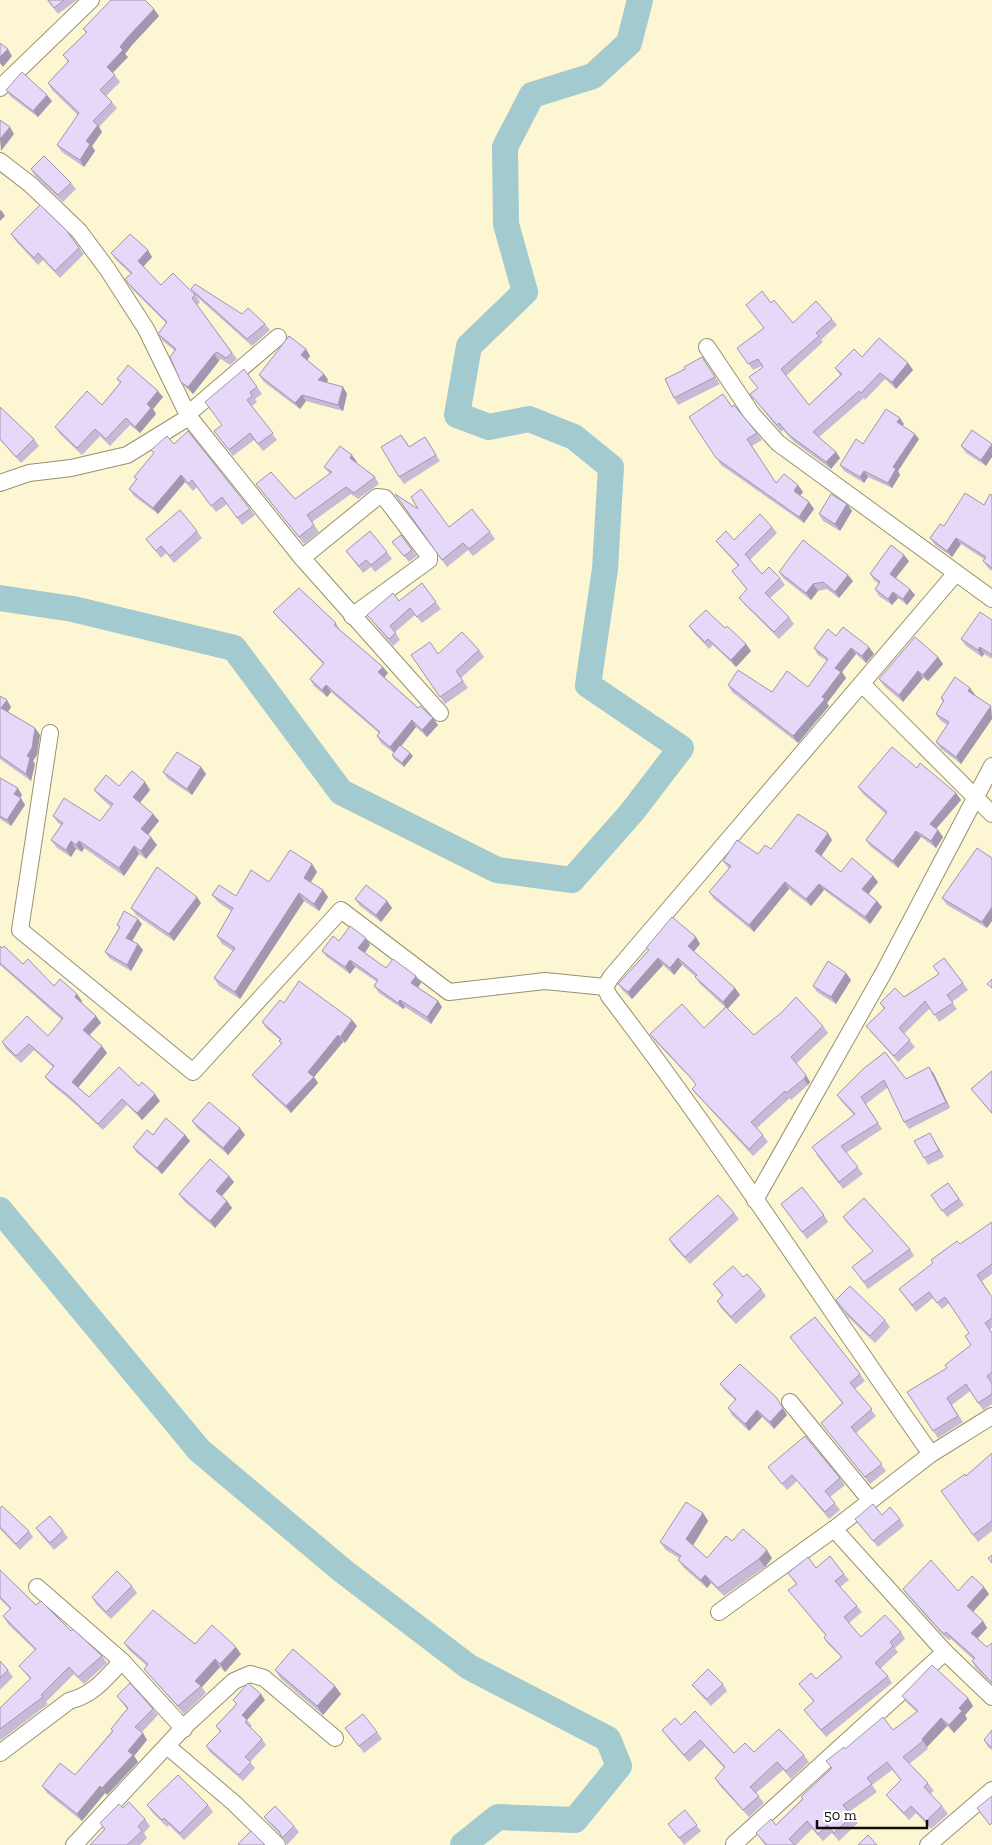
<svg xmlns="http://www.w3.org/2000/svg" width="992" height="1845" viewBox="0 0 992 1845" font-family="'Zilla Slab',serif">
	<rect width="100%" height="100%" fill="#fdf6d2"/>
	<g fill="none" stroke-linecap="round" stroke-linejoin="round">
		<g stroke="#a2cacf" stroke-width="26">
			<path d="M 0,598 L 73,609 L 234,648 L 341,792 L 497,870 L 572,880 L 632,812 L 681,748 L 588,685 L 605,569 L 611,467 L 574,437 L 529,419 L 489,427 L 457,415 L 469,346 L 525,292 L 506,224 L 505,147 L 532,95 L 593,76 L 629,43 L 640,0"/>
			<path d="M 0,1210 L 199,1450 L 343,1571 L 469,1667 L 608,1739 L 619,1766 L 575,1820 L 498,1817 L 463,1845"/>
		</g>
		<g stroke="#989170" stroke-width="18">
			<g id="minor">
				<path d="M 0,88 L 91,0"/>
				<path d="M 0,161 L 31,185 L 79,231 L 108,270 L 146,329 L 189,417 L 302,558 L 440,713"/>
				<path d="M 707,347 L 752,414 L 778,443 L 992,599"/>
				<path d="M 188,414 L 278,337"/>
				<path d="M 0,483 L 29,473 L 71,468 L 127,455 L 189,417"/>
				<path d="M 302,558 L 377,497 L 385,498 L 429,556 L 429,560 L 352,616"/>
				<path d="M 862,684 L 992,814"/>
				<path d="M 50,733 L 20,930 L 193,1072 L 341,910 L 449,992 L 545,981 L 605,987"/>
				<path d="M 755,1200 L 884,972 L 992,766"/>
				<path d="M 790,1402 L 870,1500"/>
				<path d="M 992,1416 L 931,1454 L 834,1529 L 945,1652 L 992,1697"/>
				<path d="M 931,1454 C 823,1301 722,1144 609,996 L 605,987 L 611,977 L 956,573"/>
				<path d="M 37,1587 L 122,1661 L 184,1729"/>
				<path d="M 719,1612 L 834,1529"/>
				<path d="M 167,1746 L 234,1803 L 277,1845"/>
				<path d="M 0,1753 L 69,1701 C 93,1695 105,1679 122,1661"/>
				<path d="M 734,1844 L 945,1652"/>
				<path d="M 74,1845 L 185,1726 L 234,1681 L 250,1674 L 264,1678 L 335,1738"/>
				<path d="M 928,1845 L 992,1790"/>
			</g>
		</g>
		<use href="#minor" stroke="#fff" stroke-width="16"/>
	</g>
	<g fill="#c6bad6">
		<path d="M 47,0 L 77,0 L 58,14 Z"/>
		<path d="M 159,16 L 132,45 L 125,54 L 128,57 L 113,73 L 120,82 L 106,96 L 112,102 L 117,108 L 99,127 L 102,132 L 92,146 L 95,151 L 84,167 L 62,152 L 57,145 L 78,115 L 52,90 L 48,83 L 68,62 L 63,55 L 86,33 L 83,29 Z"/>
		<path d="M 6,90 L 52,101 L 38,117 L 11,97 Z"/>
		<path d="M 31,169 L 71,183 L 76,189 L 63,202 L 35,176 Z"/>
		<path d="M 67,231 L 84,254 L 60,278 L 43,260 L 38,265 L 15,240 L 11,234 Z"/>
		<path d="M 111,253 L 152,257 L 143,267 L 161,285 L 195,295 L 191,289 L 242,314 L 265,324 L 270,330 L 252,346 L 196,296 L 200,302 L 197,305 L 237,359 L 230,365 L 221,359 L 219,361 L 193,394 L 186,388 L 181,382 L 175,351 L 163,341 L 158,334 L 166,323 L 132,289 L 125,279 L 131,274 L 116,260 Z"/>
		<path d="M 771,303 L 793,323 L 832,319 L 837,325 L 821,340 L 823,342 L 786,376 L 809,405 L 840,375 L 835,368 L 862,357 L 908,363 L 913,370 L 896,389 L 885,379 L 865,400 L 864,398 L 819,437 L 836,452 L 840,458 L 831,469 L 794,442 L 783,430 L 781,432 L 750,394 L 758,388 L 749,377 L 763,367 L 762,366 L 753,370 L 737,348 L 764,328 L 746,305 Z"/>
		<path d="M 306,349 L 310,356 L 307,360 L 324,374 L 328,380 L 327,383 L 343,387 L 347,394 L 343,411 L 306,401 L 300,409 L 264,382 L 259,375 Z"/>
		<path d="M 702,357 L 720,384 L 678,405 L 674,398 L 685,369 Z"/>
		<path d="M 244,369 L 262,394 L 255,399 L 257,402 L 252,406 L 277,440 L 263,451 L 254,440 L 233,456 L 214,431 L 222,425 Z"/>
		<path d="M 117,379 L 163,397 L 153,409 L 156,414 L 140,433 L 130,425 L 110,446 L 100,436 L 82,455 L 60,434 L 55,427 L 102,405 L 120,383 Z"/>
		<path d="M 0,407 L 34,439 L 39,446 L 21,463 L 0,440 Z"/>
		<path d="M 689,417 L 757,433 L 762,440 L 752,446 L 776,483 L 803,492 L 800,496 L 809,502 L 814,509 L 804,523 L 721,465 Z"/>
		<path d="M 904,424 L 902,426 L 919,439 L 898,471 L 900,475 L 892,488 L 868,477 L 864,483 L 844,471 L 840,465 L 863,444 Z"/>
		<path d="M 972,430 L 986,466 L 966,453 L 961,446 Z"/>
		<path d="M 425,437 L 440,461 L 404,484 L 399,477 L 406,441 L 409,447 Z"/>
		<path d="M 174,444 L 250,509 L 255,515 L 242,525 L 227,504 L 216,512 L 197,487 L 193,491 L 185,482 L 158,514 L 134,496 L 129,489 L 136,480 L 134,477 L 154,454 L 151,450 Z"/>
		<path d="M 357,462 L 356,463 L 375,477 L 379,484 L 358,499 L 351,494 L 312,522 L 319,532 L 304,544 L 256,484 L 295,499 L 330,474 L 324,467 Z"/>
		<path d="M 395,494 L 418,509 L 449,527 L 490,532 L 495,539 L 473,556 L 468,550 L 447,567 Z"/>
		<path d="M 992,495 L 992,571 L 988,568 L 983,561 L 984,559 L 961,544 L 952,557 L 935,545 L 930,538 L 944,526 L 984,505 Z"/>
		<path d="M 847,504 L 852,511 L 840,531 L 823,521 L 819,514 Z"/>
		<path d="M 772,527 L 777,533 L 750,560 L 762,574 L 780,578 L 785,585 L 770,598 L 789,617 L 794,624 L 779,639 L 744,604 L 739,598 L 747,590 L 732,571 L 738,566 L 721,547 L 716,541 L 734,540 Z"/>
		<path d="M 197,531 L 202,538 L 174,563 L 166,553 L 161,558 L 146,539 Z"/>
		<path d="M 401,535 L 417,556 L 409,562 L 392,542 Z"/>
		<path d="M 346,551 L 387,552 L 392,559 L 375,572 L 371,567 L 363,573 Z"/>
		<path d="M 909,561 L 896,578 L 915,595 L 907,605 L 898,598 L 892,605 L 879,596 L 875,589 L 879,584 L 874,580 L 870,574 Z"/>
		<path d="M 779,572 L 853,581 L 839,598 L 827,589 L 818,591 L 811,600 L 783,578 Z"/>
		<path d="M 422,583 L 441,609 L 422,623 L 415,615 L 395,632 L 400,640 L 393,646 L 372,621 L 367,615 L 399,601 Z"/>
		<path d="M 273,612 L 336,623 L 340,630 L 383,667 L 388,673 L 384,677 L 438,725 L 427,737 L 416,727 L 401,746 L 413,756 L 404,767 L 394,759 L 392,755 L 394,753 L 381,743 L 377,736 L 379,733 L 331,692 L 327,697 L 314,686 L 310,679 L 323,664 L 278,618 Z"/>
		<path d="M 992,620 L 992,659 L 984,654 L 982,657 L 966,646 L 961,639 Z"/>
		<path d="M 689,626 L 725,628 L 746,644 L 751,651 L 736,667 L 713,645 L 709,649 L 694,633 Z"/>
		<path d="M 836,636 L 874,654 L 866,663 L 856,654 L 842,672 L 846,678 L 827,703 L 829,706 L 798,743 L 732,692 L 728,685 L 772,692 L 808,687 L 827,661 L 818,655 L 814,648 Z"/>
		<path d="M 479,650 L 484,657 L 461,678 L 468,688 L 445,704 L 411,655 L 438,654 Z"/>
		<path d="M 938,657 L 943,664 L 928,681 L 923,678 L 903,702 L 884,686 L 879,679 Z"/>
		<path d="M 970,688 L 975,695 L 991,706 L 992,719 L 961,764 L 941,749 L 936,742 L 947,725 L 940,720 L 936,714 L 943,702 L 941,698 Z"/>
		<path d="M 0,696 L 11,707 L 8,712 L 35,728 L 40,735 L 37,755 L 33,761 L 35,764 L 31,781 L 0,759 Z"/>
		<path d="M 201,767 L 206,774 L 192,795 L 168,779 L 163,772 Z"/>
		<path d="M 917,768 L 956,793 L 961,800 L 936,829 L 938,830 L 943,837 L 936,848 L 921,837 L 898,868 L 870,846 L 866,840 L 886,814 L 863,794 L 858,787 Z"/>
		<path d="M 0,778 L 22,795 L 20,798 L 25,805 L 11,826 L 0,819 Z"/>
		<path d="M 145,782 L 150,790 L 140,803 L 153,814 L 159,821 L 148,835 L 157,845 L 146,859 L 139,854 L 124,876 L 84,848 L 82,852 L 76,849 L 71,857 L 57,848 L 51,840 L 61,825 L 58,823 L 53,816 L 100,821 L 111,807 L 100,797 L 94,790 Z"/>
		<path d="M 832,840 L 821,856 L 841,872 L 873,876 L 878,882 L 868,894 L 882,907 L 870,924 L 824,890 L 811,906 L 789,889 L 754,932 L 714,899 L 709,892 L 729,869 L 723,861 L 758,854 L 771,849 Z"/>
		<path d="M 992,858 L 987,928 L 947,905 L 942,898 Z"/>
		<path d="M 312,864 L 317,872 L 310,882 L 328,897 L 319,911 L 304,901 L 240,999 L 219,986 L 214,978 L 233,951 L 222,944 L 217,936 L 231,911 L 218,902 L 212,895 L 236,896 Z"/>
		<path d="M 355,899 L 387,901 L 392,908 L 381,922 L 360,906 Z"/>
		<path d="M 201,903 L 174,941 L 136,915 L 131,908 Z"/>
		<path d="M 142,924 L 132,941 L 138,944 L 143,950 L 131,971 L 109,958 L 105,952 L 119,928 L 117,925 Z"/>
		<path d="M 696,937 L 700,944 L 694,952 L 735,988 L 740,995 L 728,1009 L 754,1035 L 823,1026 L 828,1033 L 796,1064 L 810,1082 L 808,1085 L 791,1100 L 790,1098 L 757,1128 L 763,1135 L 768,1142 L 753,1156 L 697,1095 L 692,1089 L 696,1085 L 695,1083 L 655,1041 L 650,1034 L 704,1028 L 725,1007 L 700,984 L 695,977 L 696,977 L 682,965 L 674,975 L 663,965 L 632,999 L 623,991 L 618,984 L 648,951 L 646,948 Z"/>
		<path d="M 339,941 L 370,945 L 365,953 L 386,968 L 416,976 L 421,983 L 418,987 L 438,1001 L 442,1007 L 431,1024 L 405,1007 L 403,1009 L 379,993 L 374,986 L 377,982 L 355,967 L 350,974 L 327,957 L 322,951 Z"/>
		<path d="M 0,946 L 23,964 L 54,986 L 77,994 L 82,1001 L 81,1002 L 96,1016 L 101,1023 L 90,1035 L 107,1053 L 78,1087 L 89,1097 L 139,1086 L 160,1101 L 142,1120 L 127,1105 L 103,1130 L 75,1104 L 50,1083 L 45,1077 L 53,1067 L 34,1050 L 21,1063 L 6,1049 L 2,1042 L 48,1036 L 62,1020 L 0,965 Z"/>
		<path d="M 944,958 L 968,990 L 952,1002 L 957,1009 L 939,1022 L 930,1008 L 904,1034 L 915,1047 L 898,1062 L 871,1032 L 866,1026 L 884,1009 L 880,1003 L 904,997 L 939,974 Z"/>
		<path d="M 846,973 L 851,980 L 836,1004 L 817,992 L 813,986 Z"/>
		<path d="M 284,1003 L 352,1020 L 357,1026 L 345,1043 L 343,1042 L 314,1077 L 318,1083 L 291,1113 L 257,1081 L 252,1075 L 281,1044 L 279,1041 L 280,1040 L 266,1028 L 262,1022 Z"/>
		<path d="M 885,1052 L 906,1079 L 934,1074 L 950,1108 L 909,1129 L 904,1122 L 888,1087 L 866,1104 L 882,1129 L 846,1153 L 863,1174 L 843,1189 L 816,1154 L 854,1115 L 842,1102 L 837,1095 Z"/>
		<path d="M 992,1071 L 992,1114 L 976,1095 L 971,1089 Z"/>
		<path d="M 192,1121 L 245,1135 L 228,1155 L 197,1128 Z"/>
		<path d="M 930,1133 L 934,1140 L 944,1157 L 928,1165 L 924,1158 Z"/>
		<path d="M 153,1135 L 185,1135 L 190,1141 L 162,1174 L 137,1153 L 133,1147 Z"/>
		<path d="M 229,1176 L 234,1182 L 222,1196 L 227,1201 L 232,1208 L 215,1228 L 184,1201 L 179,1194 Z"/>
		<path d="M 948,1183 L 964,1205 L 947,1217 L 931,1195 Z"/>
		<path d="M 781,1204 L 824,1215 L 828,1222 L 807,1239 Z"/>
		<path d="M 734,1213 L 739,1219 L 690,1264 L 673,1246 L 669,1239 Z"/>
		<path d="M 843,1217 L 910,1249 L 914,1256 L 868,1289 L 852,1267 L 873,1251 L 848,1224 Z"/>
		<path d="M 992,1222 L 992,1274 L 982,1281 L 992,1297 L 992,1328 L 990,1329 L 992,1333 L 992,1382 L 991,1382 L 992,1383 L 992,1404 L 983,1410 L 970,1391 L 952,1405 L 963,1422 L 938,1438 L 907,1392 L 947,1368 L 971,1345 L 969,1333 L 949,1303 L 942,1309 L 933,1298 L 916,1312 L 899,1289 L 960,1244 Z"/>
		<path d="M 743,1277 L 761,1289 L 766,1296 L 736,1324 L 721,1308 L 717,1301 L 722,1296 L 713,1284 Z"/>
		<path d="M 836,1300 L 885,1320 L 890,1327 L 875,1343 L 847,1316 Z"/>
		<path d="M 790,1337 L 860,1374 L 865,1381 L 855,1389 L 876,1416 L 856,1433 L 886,1471 L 870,1484 L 821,1423 L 842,1403 Z"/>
		<path d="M 720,1384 L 776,1397 L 787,1415 L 774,1429 L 762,1417 L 749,1431 L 732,1415 L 728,1408 L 735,1400 L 725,1391 Z"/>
		<path d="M 992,1453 L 992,1531 L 978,1542 L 941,1491 L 966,1476 Z"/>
		<path d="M 768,1467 L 840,1478 L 845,1485 L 830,1497 L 840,1510 L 829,1519 L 797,1481 L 787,1490 Z"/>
		<path d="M 0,1508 L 29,1531 L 33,1537 L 20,1550 L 0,1529 Z"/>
		<path d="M 703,1513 L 708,1521 L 693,1545 L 707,1558 L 732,1541 L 772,1558 L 765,1567 L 724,1596 L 711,1583 L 707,1588 L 684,1568 L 678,1560 L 679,1558 L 666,1550 L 660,1542 Z"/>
		<path d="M 882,1515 L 900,1519 L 904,1526 L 878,1547 L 855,1519 Z"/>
		<path d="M 36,1528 L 63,1531 L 68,1538 L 54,1550 L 41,1535 Z"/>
		<path d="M 816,1568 L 844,1574 L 849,1580 L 840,1587 L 857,1606 L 862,1612 L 849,1623 L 861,1637 L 901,1632 L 905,1639 L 895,1648 L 898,1652 L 880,1669 L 888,1676 L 892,1683 L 826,1737 L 804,1710 L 814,1702 L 799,1684 L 816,1679 L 841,1657 L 828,1644 L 824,1638 L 826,1636 L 788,1590 L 796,1584 L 788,1573 Z"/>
		<path d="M 0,1570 L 36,1605 L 102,1656 L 107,1663 L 84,1684 L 74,1674 L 46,1702 L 48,1704 L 1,1740 L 0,1739 L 0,1708 L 30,1679 L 19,1666 L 35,1650 L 8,1624 L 3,1616 L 10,1609 L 0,1599 Z"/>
		<path d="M 132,1586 L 137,1593 L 111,1619 L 96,1604 L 92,1597 Z"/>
		<path d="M 903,1589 L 958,1591 L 989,1594 L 973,1612 L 983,1621 L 987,1628 L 977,1639 L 987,1647 L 992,1643 L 992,1684 L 976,1668 L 972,1661 L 974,1660 L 951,1639 L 949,1640 L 942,1634 L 907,1595 Z"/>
		<path d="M 124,1643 L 195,1644 L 241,1654 L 225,1672 L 220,1667 L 202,1687 L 206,1693 L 184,1714 L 150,1676 L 144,1669 L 147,1666 L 129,1650 Z"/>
		<path d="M 0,1661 L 8,1670 L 13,1677 L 0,1690 Z"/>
		<path d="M 275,1670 L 341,1694 L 323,1715 L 281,1679 Z"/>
		<path d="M 723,1684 L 727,1691 L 711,1706 L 697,1691 L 692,1685 Z"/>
		<path d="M 117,1696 L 153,1709 L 158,1715 L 142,1732 L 147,1740 L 134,1756 L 138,1762 L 107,1795 L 105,1793 L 82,1821 L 47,1793 L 42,1786 L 75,1775 L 112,1731 L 111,1729 L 127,1709 Z"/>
		<path d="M 902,1696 L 968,1698 L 973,1706 L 965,1715 L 967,1719 L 954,1733 L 947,1726 L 927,1747 L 928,1749 L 909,1764 L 928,1783 L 934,1791 L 930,1794 L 942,1806 L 948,1814 L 931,1829 L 916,1813 L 909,1820 L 892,1802 L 886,1795 L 901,1780 L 892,1770 L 872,1785 L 877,1792 L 849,1812 L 858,1823 L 839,1841 L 832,1833 L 823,1841 L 812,1829 L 796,1845 L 765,1845 L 756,1833 L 776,1825 L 802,1799 L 832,1768 L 845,1749 L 893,1730 L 917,1712 L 907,1703 Z"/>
		<path d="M 233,1700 L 265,1700 L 247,1720 L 252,1726 L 250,1728 L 262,1739 L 266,1745 L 250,1762 L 255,1768 L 243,1781 L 210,1752 L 206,1746 L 220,1732 L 216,1726 L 236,1704 Z"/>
		<path d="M 681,1725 L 734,1753 L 754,1752 L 804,1755 L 809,1762 L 791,1779 L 783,1770 L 756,1793 L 764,1803 L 749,1817 L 720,1786 L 715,1778 L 724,1768 L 705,1747 L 689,1762 L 668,1738 L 662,1730 Z"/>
		<path d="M 345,1728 L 377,1732 L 382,1739 L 364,1753 Z"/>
		<path d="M 992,1730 L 992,1750 L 988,1747 L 984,1740 Z"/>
		<path d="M 147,1805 L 208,1805 L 213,1812 L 184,1840 L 169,1825 L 167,1827 L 152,1812 Z"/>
		<path d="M 123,1808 L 145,1819 L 150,1826 L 144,1833 L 147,1838 L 140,1845 L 90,1845 L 104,1830 L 100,1823 Z"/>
		<path d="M 685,1810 L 701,1831 L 684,1845 L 673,1830 Z"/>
		<path d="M 264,1817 L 294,1826 L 299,1832 L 287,1845 L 281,1835 L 269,1823 Z"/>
	</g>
	<g fill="#a197ae">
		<path d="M 154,9 L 159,16 L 132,45 L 125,54 L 128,57 L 112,73 L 107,67 L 120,47 L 127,38 Z"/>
		<path d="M 8,49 L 12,56 L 3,67 L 0,63 L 0,57 Z"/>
		<path d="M 47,95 L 52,101 L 38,117 L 33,111 Z"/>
		<path d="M 98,125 L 102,132 L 92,146 L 95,151 L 84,167 L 80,160 L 86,141 Z"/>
		<path d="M 10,127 L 14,134 L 1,151 L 0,139 Z"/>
		<path d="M 1,210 L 5,216 L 0,221 L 0,211 Z"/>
		<path d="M 148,250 L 152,257 L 142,268 L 138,261 Z"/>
		<path d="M 306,349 L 310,356 L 306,362 L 301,355 Z"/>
		<path d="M 214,354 L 219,361 L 193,394 L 188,387 Z"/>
		<path d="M 908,363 L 913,370 L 896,389 L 892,382 Z"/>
		<path d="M 324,374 L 328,380 L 323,387 L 318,380 Z"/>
		<path d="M 343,387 L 347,394 L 343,411 L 338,405 Z"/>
		<path d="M 158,391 L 163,397 L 153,409 L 156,414 L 140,433 L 135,427 L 147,404 Z"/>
		<path d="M 302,395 L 306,401 L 300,409 L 295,403 Z"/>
		<path d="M 900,418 L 904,424 L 901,428 L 897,422 Z"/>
		<path d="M 915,434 L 919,439 L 898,471 L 900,475 L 892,488 L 888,483 L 893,467 Z"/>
		<path d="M 992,444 L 992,457 L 986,466 L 981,460 Z"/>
		<path d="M 836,452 L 840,458 L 831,469 L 826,462 Z"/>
		<path d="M 352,455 L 357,462 L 355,465 L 350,458 Z"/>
		<path d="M 864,471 L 868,477 L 864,483 L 860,477 Z"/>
		<path d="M 181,475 L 185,482 L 158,514 L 153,508 Z"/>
		<path d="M 798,485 L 803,492 L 798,498 L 794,491 Z"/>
		<path d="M 809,502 L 814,509 L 804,523 L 799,517 Z"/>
		<path d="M 847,504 L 852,511 L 840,531 L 835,524 Z"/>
		<path d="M 956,538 L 961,544 L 952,557 L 947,551 Z"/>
		<path d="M 904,555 L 909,561 L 894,580 L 890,574 Z"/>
		<path d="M 848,575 L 853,581 L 839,598 L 835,592 Z"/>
		<path d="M 813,584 L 818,591 L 811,600 L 806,593 Z"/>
		<path d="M 910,589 L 915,595 L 907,605 L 903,599 Z"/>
		<path d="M 893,592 L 898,598 L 892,605 L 888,599 Z"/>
		<path d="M 746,644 L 751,651 L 736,667 L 731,660 Z"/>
		<path d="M 869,647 L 874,654 L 866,663 L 862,656 Z"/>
		<path d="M 980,647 L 984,654 L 982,657 L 978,650 Z"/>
		<path d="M 851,648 L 856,654 L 842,672 L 846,678 L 827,703 L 829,706 L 798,743 L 793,736 L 822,697 L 835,668 Z"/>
		<path d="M 938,657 L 943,664 L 928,681 L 923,675 Z"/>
		<path d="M 383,667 L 388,673 L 383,679 L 378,672 Z"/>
		<path d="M 918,671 L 923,678 L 903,702 L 899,695 Z"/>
		<path d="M 326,685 L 331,692 L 327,697 L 322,690 Z"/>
		<path d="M 970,688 L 975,695 L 973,698 L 968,691 Z"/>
		<path d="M 7,700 L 11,707 L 6,715 L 1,708 Z"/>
		<path d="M 991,706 L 992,719 L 961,764 L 956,757 Z"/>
		<path d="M 433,718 L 438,725 L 427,737 L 422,730 Z"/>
		<path d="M 412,720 L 416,727 L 395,754 L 390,747 Z"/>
		<path d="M 35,728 L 40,735 L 37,755 L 33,761 L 35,764 L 31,781 L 26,774 L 27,756 Z"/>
		<path d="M 410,753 L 413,756 L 404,767 L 402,763 Z"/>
		<path d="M 201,767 L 206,774 L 192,795 L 187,789 Z"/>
		<path d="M 145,782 L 150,790 L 138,805 L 133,797 Z"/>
		<path d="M 18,788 L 22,795 L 18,800 L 14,794 Z"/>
		<path d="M 956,793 L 961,800 L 934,831 L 930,824 Z"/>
		<path d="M 21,798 L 25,805 L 11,826 L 7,820 Z"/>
		<path d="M 153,814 L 159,821 L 146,837 L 141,829 Z"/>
		<path d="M 938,830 L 943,837 L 936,848 L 931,841 Z"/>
		<path d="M 916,831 L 921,837 L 898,868 L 893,861 Z"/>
		<path d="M 828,833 L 832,840 L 820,858 L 815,851 Z"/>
		<path d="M 151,837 L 157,845 L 146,859 L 141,851 Z"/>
		<path d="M 71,841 L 76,849 L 71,857 L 66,850 Z"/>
		<path d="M 79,841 L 84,848 L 82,852 L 76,845 Z"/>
		<path d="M 134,846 L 139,854 L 124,876 L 119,868 Z"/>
		<path d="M 312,864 L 317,872 L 309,885 L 304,878 Z"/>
		<path d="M 873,876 L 878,882 L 867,896 L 862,889 Z"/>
		<path d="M 785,882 L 789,889 L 754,932 L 749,925 Z"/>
		<path d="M 819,884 L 824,890 L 811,906 L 806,899 Z"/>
		<path d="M 323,890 L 328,897 L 319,911 L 314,904 Z"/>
		<path d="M 299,893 L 304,901 L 240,999 L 235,992 Z"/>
		<path d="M 197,897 L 201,903 L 174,941 L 169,934 Z"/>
		<path d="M 387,901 L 392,908 L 381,922 L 376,915 Z"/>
		<path d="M 877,901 L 882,907 L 870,924 L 865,917 Z"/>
		<path d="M 992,907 L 992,921 L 987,928 L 982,922 Z"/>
		<path d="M 138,919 L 142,924 L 131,943 L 126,938 Z"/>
		<path d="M 696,937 L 700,944 L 692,953 L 688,946 Z"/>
		<path d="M 366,938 L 370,945 L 363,955 L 358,948 Z"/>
		<path d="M 138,944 L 143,950 L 131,971 L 127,965 Z"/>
		<path d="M 658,958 L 663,965 L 632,999 L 628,992 Z"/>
		<path d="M 678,958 L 682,965 L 674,975 L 670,968 Z"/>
		<path d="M 350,960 L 355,967 L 350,974 L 345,967 Z"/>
		<path d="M 846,973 L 851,980 L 836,1004 L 831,997 Z"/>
		<path d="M 416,976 L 421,983 L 416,990 L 411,983 Z"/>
		<path d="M 735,988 L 740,995 L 727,1009 L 723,1002 Z"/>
		<path d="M 77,994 L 82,1001 L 80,1004 L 75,997 Z"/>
		<path d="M 400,1000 L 405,1007 L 403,1009 L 398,1003 Z"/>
		<path d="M 438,1001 L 442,1007 L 431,1024 L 427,1017 Z"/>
		<path d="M 96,1016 L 101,1023 L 88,1036 L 83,1030 Z"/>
		<path d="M 352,1020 L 357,1026 L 345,1043 L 340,1037 Z"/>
		<path d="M 338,1035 L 343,1042 L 314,1077 L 318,1083 L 291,1113 L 286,1106 L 308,1072 Z"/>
		<path d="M 102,1046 L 107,1053 L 77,1089 L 72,1082 Z"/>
		<path d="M 929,1067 L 934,1074 L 950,1108 L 946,1102 Z"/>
		<path d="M 806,1075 L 810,1082 L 808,1085 L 804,1079 Z"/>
		<path d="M 155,1094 L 160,1101 L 142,1120 L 137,1113 Z"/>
		<path d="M 240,1128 L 245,1135 L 228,1155 L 223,1148 Z"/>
		<path d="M 930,1133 L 934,1140 L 944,1157 L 939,1150 Z"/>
		<path d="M 185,1135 L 190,1141 L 162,1174 L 157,1168 Z"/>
		<path d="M 229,1176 L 234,1182 L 221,1197 L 216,1191 Z"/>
		<path d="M 227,1201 L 232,1208 L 215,1228 L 210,1221 Z"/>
		<path d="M 783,1408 L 787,1415 L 774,1429 L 770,1422 Z"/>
		<path d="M 757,1410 L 762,1417 L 749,1431 L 745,1424 Z"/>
		<path d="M 703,1513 L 708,1521 L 692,1547 L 686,1539 Z"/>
		<path d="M 767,1550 L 772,1558 L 765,1567 L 759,1559 Z"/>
		<path d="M 705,1575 L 711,1583 L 707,1588 L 701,1580 Z"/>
		<path d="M 984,1587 L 989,1594 L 972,1613 L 967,1606 Z"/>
		<path d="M 983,1621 L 987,1628 L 976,1640 L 971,1633 Z"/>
		<path d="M 236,1647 L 241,1654 L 225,1672 L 220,1664 Z"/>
		<path d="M 215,1659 L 220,1667 L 202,1687 L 195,1681 Z"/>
		<path d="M 335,1686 L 341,1694 L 323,1715 L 317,1706 Z"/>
		<path d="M 261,1694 L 265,1700 L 246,1721 L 242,1715 Z"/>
		<path d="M 968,1698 L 973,1706 L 965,1715 L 967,1719 L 954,1733 L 949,1725 L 959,1708 Z"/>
		<path d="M 941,1718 L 947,1726 L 927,1747 L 922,1739 Z"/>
		<path d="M 143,1733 L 147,1740 L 134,1756 L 138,1762 L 107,1795 L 102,1788 L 128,1751 Z"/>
		<path d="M 100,1786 L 105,1793 L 82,1821 L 77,1814 Z"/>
	</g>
	<g fill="#e6d8f9" stroke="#a197ae">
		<path d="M 48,0 L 64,0 L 54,8 Z"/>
		<path d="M 111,0 L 145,0 L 154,9 L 127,38 L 120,47 L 123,50 L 107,67 L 115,75 L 100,90 L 112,102 L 93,121 L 98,125 L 86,141 L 90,144 L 80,160 L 57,145 L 79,113 L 48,83 L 69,61 L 63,55 L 87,32 L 83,29 Z"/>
		<path d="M 0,43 L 8,49 L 0,57 Z"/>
		<path d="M 22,72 L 47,95 L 33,111 L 6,90 Z"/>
		<path d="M 0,120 L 10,127 L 0,139 Z"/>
		<path d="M 44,156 L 71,183 L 58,195 L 31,169 Z"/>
		<path d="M 40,205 L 67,231 L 79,248 L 55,271 L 38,253 L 34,258 L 11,234 Z"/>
		<path d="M 130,234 L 148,250 L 138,261 L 161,285 L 173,273 L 195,295 L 192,298 L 232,353 L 226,358 L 217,352 L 214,354 L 188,387 L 181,382 L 170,357 L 176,349 L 158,334 L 167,322 L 128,283 L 125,279 L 132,273 L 111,253 Z"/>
		<path d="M 195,284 L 242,314 L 248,308 L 265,324 L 247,339 L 191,289 Z"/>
		<path d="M 762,291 L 771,303 L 774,300 L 793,323 L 816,301 L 832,319 L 816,333 L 819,336 L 781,369 L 809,405 L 842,374 L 835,368 L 854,349 L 862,357 L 879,338 L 908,363 L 892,382 L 880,373 L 861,393 L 859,391 L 813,432 L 836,452 L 826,462 L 789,435 L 779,423 L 777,425 L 750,394 L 758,388 L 749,377 L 763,367 L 758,359 L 748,364 L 737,348 L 764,328 L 746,305 Z"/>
		<path d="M 289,336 L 306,349 L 301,355 L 324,374 L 318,380 L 343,387 L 338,405 L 302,395 L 295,403 L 259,375 Z"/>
		<path d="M 702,357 L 715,377 L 674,398 L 665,379 L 685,369 L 684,367 Z"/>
		<path d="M 128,365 L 158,391 L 147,404 L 151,408 L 135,427 L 126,418 L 106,439 L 95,429 L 77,448 L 55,427 L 87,391 L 102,405 L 121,382 L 117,379 Z"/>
		<path d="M 244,369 L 257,387 L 250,392 L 252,396 L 247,400 L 273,433 L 258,444 L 250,433 L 229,450 L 214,431 L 222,425 L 205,402 Z"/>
		<path d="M 723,394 L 732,407 L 734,405 L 757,433 L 747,439 L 776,483 L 784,474 L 798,485 L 794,491 L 809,502 L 799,517 L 716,458 L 689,417 Z"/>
		<path d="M 0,407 L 34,439 L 16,457 L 0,439 Z"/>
		<path d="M 886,409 L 900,418 L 897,422 L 915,434 L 893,467 L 896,469 L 888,483 L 864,471 L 860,477 L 840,465 L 856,439 L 863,444 Z"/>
		<path d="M 972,430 L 992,444 L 981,460 L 961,446 Z"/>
		<path d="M 188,431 L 250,509 L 237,518 L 222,497 L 211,506 L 192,480 L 189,484 L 181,475 L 153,508 L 129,489 L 137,479 L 134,477 L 154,453 L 151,450 L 167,436 L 174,444 Z"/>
		<path d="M 401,435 L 409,447 L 425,437 L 436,455 L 399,477 L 381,447 Z"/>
		<path d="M 340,446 L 352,455 L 350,458 L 375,477 L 354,493 L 346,487 L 307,515 L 314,525 L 299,537 L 256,484 L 271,472 L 295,499 L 332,472 L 324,467 Z"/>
		<path d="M 421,489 L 449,527 L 472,509 L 490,532 L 469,549 L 463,543 L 442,560 L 395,494 L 418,509 L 411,497 Z"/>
		<path d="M 965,493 L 984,505 L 990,494 L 992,495 L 992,568 L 983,561 L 986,557 L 956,538 L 947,551 L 930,538 L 940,524 L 944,526 Z"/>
		<path d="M 831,494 L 847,504 L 835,524 L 819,514 Z"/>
		<path d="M 180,510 L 197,531 L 170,556 L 161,546 L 156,551 L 146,539 Z"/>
		<path d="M 760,514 L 772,527 L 745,554 L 762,574 L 769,567 L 780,578 L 765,593 L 789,617 L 774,632 L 739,598 L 747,589 L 732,571 L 739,565 L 716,541 L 726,531 L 734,540 Z"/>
		<path d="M 370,531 L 387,552 L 371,565 L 366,560 L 359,566 L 346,551 Z"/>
		<path d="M 401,535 L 412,550 L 404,556 L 392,542 Z"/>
		<path d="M 803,540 L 848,575 L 835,592 L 823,582 L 813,584 L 806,593 L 779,572 Z"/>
		<path d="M 891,545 L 904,555 L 890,574 L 910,589 L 903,599 L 893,592 L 888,599 L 875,589 L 880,582 L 870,574 Z"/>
		<path d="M 422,583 L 436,602 L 417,617 L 410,608 L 390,626 L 396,633 L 389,639 L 367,615 L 393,593 L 399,601 Z"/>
		<path d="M 299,588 L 336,623 L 334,625 L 383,667 L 378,672 L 418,708 L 420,706 L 433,718 L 422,730 L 412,720 L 390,747 L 377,736 L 380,732 L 326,685 L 322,690 L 310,679 L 324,663 L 273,612 Z"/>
		<path d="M 706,610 L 725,628 L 727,626 L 746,644 L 731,660 L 708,639 L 705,642 L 689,626 Z"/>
		<path d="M 980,612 L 992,620 L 992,655 L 980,647 L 978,650 L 961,639 Z"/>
		<path d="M 843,627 L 869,647 L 862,656 L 851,648 L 835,668 L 841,672 L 822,697 L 825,699 L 793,736 L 728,685 L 738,670 L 772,692 L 787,671 L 808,687 L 828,659 L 814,648 L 828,629 L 836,636 Z"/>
		<path d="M 462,632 L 479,650 L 456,671 L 463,681 L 440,697 L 411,655 L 430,642 L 438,654 Z"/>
		<path d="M 915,637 L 938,657 L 923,675 L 918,671 L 899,695 L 879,679 Z"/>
		<path d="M 955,677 L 970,688 L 968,691 L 991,706 L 956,757 L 936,742 L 949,722 L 936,714 L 944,700 L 941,698 Z"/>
		<path d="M 0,696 L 7,700 L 1,708 L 35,728 L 32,748 L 27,756 L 30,758 L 26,774 L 0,756 Z"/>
		<path d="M 400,745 L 410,753 L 402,763 L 392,755 Z"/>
		<path d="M 892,747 L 917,768 L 920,763 L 956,793 L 930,824 L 938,830 L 931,841 L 916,831 L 893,861 L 866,840 L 887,812 L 858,787 Z"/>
		<path d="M 177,752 L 201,767 L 187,789 L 163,772 Z"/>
		<path d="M 132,771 L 145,782 L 133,797 L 153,814 L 141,829 L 151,837 L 141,851 L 134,846 L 119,868 L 79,841 L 76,845 L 71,841 L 66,850 L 51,840 L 63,823 L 53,816 L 64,798 L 100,821 L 113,804 L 94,790 L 106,775 L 119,786 Z"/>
		<path d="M 0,778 L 18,788 L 14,794 L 21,798 L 7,820 L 0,816 Z"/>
		<path d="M 798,814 L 828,833 L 815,851 L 841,872 L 852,858 L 873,876 L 862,889 L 877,901 L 865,917 L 819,884 L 806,899 L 785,882 L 749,925 L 709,892 L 731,866 L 723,861 L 737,840 L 758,854 L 765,845 L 771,849 Z"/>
		<path d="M 977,848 L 992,858 L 992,907 L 982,922 L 942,898 Z"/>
		<path d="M 290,850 L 312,864 L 304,878 L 323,890 L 314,904 L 299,893 L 235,992 L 214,978 L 235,948 L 217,936 L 233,908 L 212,895 L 219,885 L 236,896 L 251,870 L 269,882 Z"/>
		<path d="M 157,867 L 197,897 L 169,934 L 131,908 Z"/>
		<path d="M 366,885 L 387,901 L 376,915 L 355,899 Z"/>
		<path d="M 124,911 L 138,919 L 126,938 L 138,944 L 127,965 L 105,952 L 120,927 L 117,925 Z"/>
		<path d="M 672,917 L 696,937 L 688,946 L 735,988 L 723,1002 L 695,977 L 697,975 L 678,958 L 670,968 L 658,958 L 628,992 L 618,984 L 649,950 L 646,948 Z"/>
		<path d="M 350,926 L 366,938 L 358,948 L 386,968 L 393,959 L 416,976 L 411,983 L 438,1001 L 427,1017 L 400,1000 L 398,1003 L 374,986 L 378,980 L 350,960 L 345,967 L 322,951 L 333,936 L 339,941 Z"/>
		<path d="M 0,946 L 2,948 L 4,946 L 23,964 L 28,959 L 54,986 L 60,979 L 77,994 L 75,997 L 96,1016 L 83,1030 L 102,1046 L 72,1082 L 89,1097 L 119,1067 L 139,1086 L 142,1082 L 155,1094 L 137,1113 L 122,1099 L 98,1124 L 70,1097 L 45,1077 L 54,1066 L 29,1044 L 16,1056 L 2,1042 L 27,1016 L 48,1036 L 63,1018 L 0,963 Z"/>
		<path d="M 944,958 L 963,983 L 947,995 L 953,1003 L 934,1015 L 925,1001 L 899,1028 L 910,1040 L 894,1056 L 866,1026 L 885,1008 L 880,1003 L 895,988 L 904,997 L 939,974 L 933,966 Z"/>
		<path d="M 828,961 L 846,973 L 831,997 L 813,986 Z"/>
		<path d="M 992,979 L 992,988 L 987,984 Z"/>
		<path d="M 299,981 L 352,1020 L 340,1037 L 338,1035 L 308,1072 L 314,1077 L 286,1106 L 252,1075 L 282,1043 L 279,1041 L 281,1039 L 262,1022 L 280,1000 L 284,1003 Z"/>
		<path d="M 796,997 L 823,1026 L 791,1057 L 806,1075 L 804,1079 L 786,1093 L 785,1091 L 751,1122 L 763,1135 L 749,1149 L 692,1089 L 696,1085 L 692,1079 L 650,1034 L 682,1004 L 704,1028 L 726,1007 L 754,1035 L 782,1012 Z"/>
		<path d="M 885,1052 L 906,1079 L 929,1067 L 946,1102 L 904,1122 L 884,1080 L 861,1097 L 878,1123 L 841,1146 L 858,1167 L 839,1182 L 812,1147 L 855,1114 L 837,1095 L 863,1069 Z"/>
		<path d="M 992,1071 L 992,1113 L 971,1089 Z"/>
		<path d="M 209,1102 L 240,1128 L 223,1148 L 192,1121 Z"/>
		<path d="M 166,1118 L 185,1135 L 157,1168 L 133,1147 L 147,1130 L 153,1135 Z"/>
		<path d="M 930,1133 L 939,1150 L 924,1158 L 914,1141 Z"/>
		<path d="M 210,1159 L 229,1176 L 216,1191 L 227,1201 L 210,1221 L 179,1194 Z"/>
		<path d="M 948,1183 L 959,1199 L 942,1211 L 931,1195 Z"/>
		<path d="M 802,1187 L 824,1215 L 802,1232 L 781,1204 Z"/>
		<path d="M 718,1195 L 734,1213 L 685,1257 L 669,1239 Z"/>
		<path d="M 864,1198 L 910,1249 L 864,1282 L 852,1267 L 873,1251 L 843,1217 Z"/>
		<path d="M 992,1222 L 992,1264 L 977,1275 L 992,1297 L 992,1318 L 985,1323 L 992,1333 L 992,1372 L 987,1376 L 992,1384 L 992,1394 L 978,1403 L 966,1384 L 947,1398 L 958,1416 L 933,1431 L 907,1392 L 947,1368 L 945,1365 L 971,1345 L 965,1336 L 969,1333 L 945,1297 L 937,1303 L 929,1292 L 912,1305 L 899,1289 L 933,1263 L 931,1260 L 957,1241 L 960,1244 Z"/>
		<path d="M 733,1266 L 743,1277 L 747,1274 L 761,1289 L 731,1317 L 717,1301 L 723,1295 L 713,1284 Z"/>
		<path d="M 850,1286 L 885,1320 L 870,1336 L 843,1309 L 836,1300 Z"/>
		<path d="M 815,1317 L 860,1374 L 850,1383 L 872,1409 L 851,1427 L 882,1464 L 865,1477 L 821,1423 L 843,1403 L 790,1337 Z"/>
		<path d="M 740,1364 L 776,1397 L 783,1408 L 770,1422 L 757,1410 L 745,1424 L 728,1408 L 736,1399 L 720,1384 Z"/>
		<path d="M 805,1436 L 840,1478 L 825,1491 L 835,1503 L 825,1512 L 792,1475 L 782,1484 L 768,1467 Z"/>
		<path d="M 992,1453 L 992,1521 L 973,1535 L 941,1491 L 965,1474 L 966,1476 Z"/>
		<path d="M 686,1502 L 703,1513 L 686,1539 L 707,1558 L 726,1536 L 732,1541 L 743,1529 L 767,1550 L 759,1559 L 718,1588 L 705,1575 L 701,1580 L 678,1560 L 681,1556 L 660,1542 Z"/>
		<path d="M 873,1504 L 882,1515 L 890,1507 L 900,1519 L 873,1541 L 855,1519 Z"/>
		<path d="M 2,1506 L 29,1531 L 16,1544 L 0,1527 L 0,1508 Z"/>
		<path d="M 50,1516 L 63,1531 L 50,1543 L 36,1528 Z"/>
		<path d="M 992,1555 L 992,1563 L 988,1558 Z"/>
		<path d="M 830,1556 L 844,1574 L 835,1581 L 857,1606 L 844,1617 L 861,1637 L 885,1615 L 901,1632 L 890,1642 L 893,1646 L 875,1663 L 888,1676 L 821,1730 L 804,1710 L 814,1701 L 799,1684 L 811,1673 L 816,1679 L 842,1657 L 824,1638 L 826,1635 L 788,1590 L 797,1584 L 788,1573 L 808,1557 L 816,1568 Z"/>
		<path d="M 931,1560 L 958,1591 L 972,1576 L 984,1587 L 967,1606 L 983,1621 L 971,1633 L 987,1647 L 992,1643 L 992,1683 L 972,1661 L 975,1658 L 946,1632 L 944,1634 L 938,1628 L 903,1589 Z"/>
		<path d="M 0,1570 L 36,1605 L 41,1601 L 71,1631 L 73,1629 L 102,1656 L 78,1677 L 69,1667 L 41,1695 L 43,1697 L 0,1729 L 0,1708 L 31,1678 L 19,1666 L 36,1649 L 3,1616 L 11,1608 L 0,1597 Z"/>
		<path d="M 117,1571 L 132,1586 L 106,1612 L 92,1597 Z"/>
		<path d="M 153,1610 L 195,1644 L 212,1625 L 236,1647 L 220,1664 L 215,1659 L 195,1681 L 201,1686 L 178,1706 L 144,1669 L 148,1664 L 124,1643 Z"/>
		<path d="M 293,1649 L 335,1686 L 317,1706 L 275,1670 Z"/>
		<path d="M 0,1661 L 8,1670 L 0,1678 Z"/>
		<path d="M 932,1665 L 968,1698 L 959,1708 L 962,1711 L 949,1725 L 941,1718 L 922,1739 L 923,1741 L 903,1757 L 928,1783 L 924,1787 L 942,1806 L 926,1821 L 911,1806 L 904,1813 L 886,1795 L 901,1780 L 887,1762 L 867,1778 L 872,1784 L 843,1805 L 852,1816 L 834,1833 L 827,1825 L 818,1834 L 807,1821 L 789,1839 L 795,1845 L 767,1845 L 756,1833 L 771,1819 L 776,1825 L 803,1799 L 801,1797 L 832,1768 L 826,1761 L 844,1747 L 845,1749 L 883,1717 L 893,1730 L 918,1711 L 902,1696 Z"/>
		<path d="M 708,1669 L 723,1684 L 707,1699 L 692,1685 Z"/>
		<path d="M 130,1683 L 153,1709 L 135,1727 L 143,1733 L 128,1751 L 133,1755 L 102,1788 L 100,1786 L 77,1814 L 42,1786 L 60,1763 L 75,1775 L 113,1731 L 111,1729 L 128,1708 L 117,1696 Z"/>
		<path d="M 248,1683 L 261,1694 L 242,1715 L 247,1720 L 245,1722 L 262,1739 L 245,1757 L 251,1762 L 239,1775 L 206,1746 L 221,1731 L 216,1726 L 237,1704 L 233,1700 Z"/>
		<path d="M 695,1711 L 734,1753 L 745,1743 L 754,1752 L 779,1729 L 804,1755 L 786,1771 L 777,1762 L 750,1787 L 759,1796 L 743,1810 L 715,1778 L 725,1767 L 700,1740 L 684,1755 L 662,1730 L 675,1718 L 681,1725 Z"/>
		<path d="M 363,1714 L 377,1732 L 359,1746 L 345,1728 Z"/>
		<path d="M 992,1730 L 992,1748 L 984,1740 Z"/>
		<path d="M 178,1775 L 208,1805 L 180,1833 L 164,1818 L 162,1820 L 147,1805 Z"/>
		<path d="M 992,1796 L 992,1823 L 990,1825 L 977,1808 Z"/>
		<path d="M 129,1802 L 145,1819 L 138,1826 L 142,1831 L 127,1845 L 90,1845 L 105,1829 L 100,1823 L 119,1804 L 123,1808 Z"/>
		<path d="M 275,1806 L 294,1826 L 282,1838 L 279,1831 L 264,1817 Z"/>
		<path d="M 685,1810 L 697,1825 L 679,1838 L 668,1824 Z"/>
		<path d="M 251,1831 L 265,1845 L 240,1845 L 238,1844 Z"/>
		<path d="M 868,1835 L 877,1845 L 858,1845 Z"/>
	</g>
	<path d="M817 1820v8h110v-8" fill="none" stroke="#100d03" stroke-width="2.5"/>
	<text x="824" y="1820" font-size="15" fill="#100d03" stroke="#ffffff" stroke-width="4" paint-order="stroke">50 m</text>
</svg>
